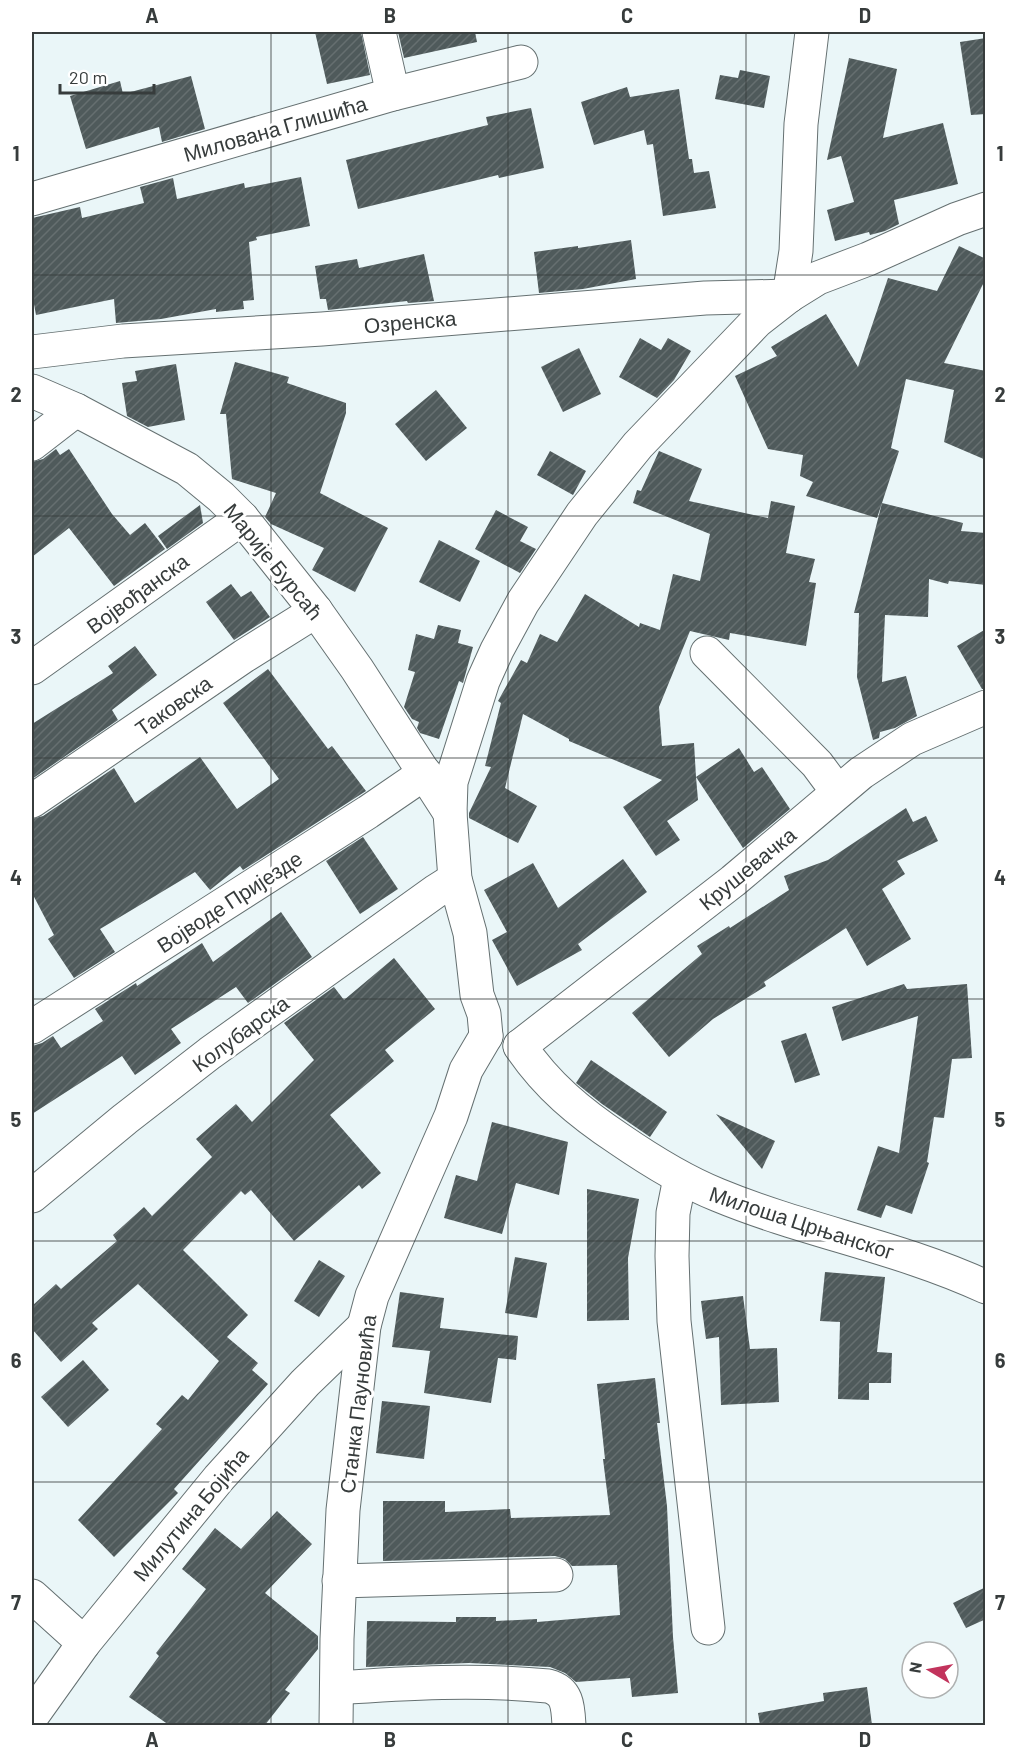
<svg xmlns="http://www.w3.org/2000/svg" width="1017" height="1757" viewBox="0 0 1017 1757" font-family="Barlow,sans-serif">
	<defs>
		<pattern id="building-hatch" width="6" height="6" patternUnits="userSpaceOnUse" patternTransform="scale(1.5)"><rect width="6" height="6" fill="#4f5a5b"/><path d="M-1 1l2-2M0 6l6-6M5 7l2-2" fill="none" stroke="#666f70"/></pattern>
	</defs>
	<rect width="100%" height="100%" fill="#eaf6f8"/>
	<g fill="url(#building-hatch)">
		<path d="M 315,32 L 361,32 L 370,75 L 327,84 Z"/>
		<path d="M 398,32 L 475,32 L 477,42 L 404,58 Z"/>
		<path d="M 986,38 L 986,114 L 971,115 L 960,42 Z"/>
		<path d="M 849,58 L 897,69 L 883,138 L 943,123 L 958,184 L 894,200 L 899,224 L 885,231 L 870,235 L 869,232 L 835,241 L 827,210 L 854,202 L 841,156 L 827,160 Z"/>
		<path d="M 740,70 L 770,76 L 764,108 L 715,99 L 720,75 L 738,78 Z"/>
		<path d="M 191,76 L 205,129 L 162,142 L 159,127 L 86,149 L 70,96 L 120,81 L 123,94 Z"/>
		<path d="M 627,87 L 630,97 L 679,89 L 689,159 L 692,159 L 694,173 L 709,171 L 716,208 L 663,216 L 653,144 L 647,145 L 644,130 L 594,145 L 581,102 Z"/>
		<path d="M 531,108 L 544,168 L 499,178 L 498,175 L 358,209 L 346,160 L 488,125 L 486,117 Z"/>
		<path d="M 301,177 L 310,226 L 256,237 L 257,240 L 249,242 L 254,300 L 243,301 L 244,309 L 216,312 L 216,309 L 161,319 L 116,323 L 114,299 L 36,315 L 32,293 L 32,218 L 80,207 L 82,218 L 144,203 L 140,187 L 173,178 L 177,199 L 244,183 L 245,188 Z"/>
		<path d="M 631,240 L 636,279 L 583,289 L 539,293 L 534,252 L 578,246 L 578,248 Z"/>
		<path d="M 959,246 L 986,259 L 986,278 L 944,363 L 986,371 L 986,460 L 944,442 L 954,390 L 906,379 L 891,448 L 899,451 L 882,503 L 963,523 L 961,531 L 986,533 L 986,585 L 949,581 L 948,584 L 929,579 L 928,617 L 885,615 L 882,682 L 906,676 L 917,716 L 895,728 L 880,732 L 879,738 L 873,740 L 857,677 L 859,613 L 854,613 L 882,503 L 877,518 L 806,496 L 813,482 L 800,476 L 803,455 L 768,449 L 735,376 L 777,356 L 771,347 L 826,314 L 858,367 L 888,278 L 937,291 Z"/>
		<path d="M 424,254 L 434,301 L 408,303 L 407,301 L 328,310 L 326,299 L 320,299 L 315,266 L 357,259 L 359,268 Z"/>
		<path d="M 640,338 L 661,350 L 668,338 L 691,351 L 674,380 L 657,398 L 619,377 Z"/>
		<path d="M 579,348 L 601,394 L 563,412 L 541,367 Z"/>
		<path d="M 235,362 L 289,377 L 287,383 L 346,403 L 346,413 L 320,493 L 388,528 L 355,592 L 312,570 L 324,548 L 271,524 L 265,517 L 276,493 L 232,479 L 226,414 L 220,414 Z"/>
		<path d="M 176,364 L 185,420 L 148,427 L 127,416 L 122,383 L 137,381 L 135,371 Z"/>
		<path d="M 436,390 L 467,428 L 426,461 L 395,424 Z"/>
		<path d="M 56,449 L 60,455 L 69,449 L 112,514 L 130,535 L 145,523 L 165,549 L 114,586 L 69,528 L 32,557 L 32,462 L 43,459 Z"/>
		<path d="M 550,451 L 586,471 L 573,495 L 537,475 Z"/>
		<path d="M 659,451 L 702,469 L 689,501 L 768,518 L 771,501 L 795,506 L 786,553 L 815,559 L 809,582 L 816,583 L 806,646 L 730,633 L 729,640 L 690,631 L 659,707 L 662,746 L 694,743 L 696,777 L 739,748 L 754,772 L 762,767 L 790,809 L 743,848 L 696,777 L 698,800 L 667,821 L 680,840 L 656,856 L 623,807 L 662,780 L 569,741 L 569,739 L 523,714 L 505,788 L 537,806 L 518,843 L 469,818 L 469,813 L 491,767 L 485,766 L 501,703 L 498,701 L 521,660 L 527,663 L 540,634 L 557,642 L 585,594 L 639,627 L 640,623 L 660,630 L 673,574 L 700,581 L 710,534 L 633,503 L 637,490 L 641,491 Z"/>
		<path d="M 200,505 L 203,523 L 167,549 L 158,536 Z"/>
		<path d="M 496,510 L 528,527 L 520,541 L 536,549 L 520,573 L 475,549 Z"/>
		<path d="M 439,540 L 480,561 L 460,602 L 419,582 Z"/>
		<path d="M 231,584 L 241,597 L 251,591 L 270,617 L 234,640 L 206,602 Z"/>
		<path d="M 438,625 L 461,630 L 458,643 L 473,647 L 463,683 L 459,681 L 439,739 L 420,733 L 417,728 L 419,722 L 412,719 L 404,707 L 415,672 L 408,670 L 416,634 L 434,639 Z"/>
		<path d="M 986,629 L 986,689 L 982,689 L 957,646 Z"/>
		<path d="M 135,646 L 157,675 L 112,710 L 118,720 L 32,779 L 32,724 L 113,673 L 108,666 Z"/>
		<path d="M 268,669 L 328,749 L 332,746 L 366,791 L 243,870 L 240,866 L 210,890 L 195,872 L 100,929 L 115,952 L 74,978 L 48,939 L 54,935 L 32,893 L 32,819 L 43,816 L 114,768 L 135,803 L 200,757 L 237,809 L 279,779 L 223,703 Z"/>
		<path d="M 906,808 L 913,822 L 926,816 L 938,841 L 897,861 L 905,874 L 882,889 L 911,939 L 867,966 L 846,928 L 764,982 L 766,986 L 713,1019 L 669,1057 L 632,1013 L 702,954 L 697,946 L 729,926 L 730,928 L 789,890 L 784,876 L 828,860 Z"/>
		<path d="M 363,837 L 398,889 L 360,914 L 326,861 Z"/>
		<path d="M 623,859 L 647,892 L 578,944 L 582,950 L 517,986 L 492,940 L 507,932 L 484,890 L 533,863 L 558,908 Z"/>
		<path d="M 281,912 L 312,957 L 248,1003 L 236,987 L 171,1029 L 181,1043 L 135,1075 L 122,1056 L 32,1114 L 32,1046 L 42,1043 L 53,1036 L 61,1048 L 103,1021 L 95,1009 L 136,983 L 137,986 L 202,943 L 213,962 Z"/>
		<path d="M 394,958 L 435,1009 L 385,1050 L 394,1061 L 330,1115 L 381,1173 L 362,1189 L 359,1185 L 294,1241 L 251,1190 L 245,1195 L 241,1191 L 183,1250 L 248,1315 L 227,1337 L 258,1363 L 252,1370 L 268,1384 L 174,1489 L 178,1493 L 114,1557 L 78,1520 L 162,1429 L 156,1424 L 182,1395 L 188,1400 L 219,1361 L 138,1284 L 92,1323 L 98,1329 L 61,1362 L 32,1329 L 32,1306 L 56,1284 L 61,1289 L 117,1241 L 113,1235 L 144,1207 L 152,1216 L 212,1157 L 196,1139 L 236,1104 L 252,1122 L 314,1060 L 284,1023 L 334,987 L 344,1000 Z"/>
		<path d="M 904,984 L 907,989 L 967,984 L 972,1058 L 952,1059 L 944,1118 L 934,1117 L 927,1162 L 929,1163 L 912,1214 L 886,1205 L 881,1218 L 857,1210 L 878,1146 L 899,1153 L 918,1016 L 842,1041 L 832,1007 Z"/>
		<path d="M 806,1033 L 820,1075 L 795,1083 L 781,1041 Z"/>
		<path d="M 591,1060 L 667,1112 L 650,1137 L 602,1104 L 576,1083 Z"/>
		<path d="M 716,1114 L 775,1141 L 762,1169 Z"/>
		<path d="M 492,1122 L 568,1142 L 559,1195 L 516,1183 L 502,1234 L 444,1218 L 456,1175 L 477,1181 Z"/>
		<path d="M 587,1189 L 639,1199 L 628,1258 L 629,1320 L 587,1321 Z"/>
		<path d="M 515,1257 L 547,1263 L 537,1318 L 505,1313 Z"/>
		<path d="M 319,1260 L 345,1276 L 319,1317 L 294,1301 Z"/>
		<path d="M 825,1272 L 885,1277 L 877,1352 L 892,1353 L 891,1383 L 869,1383 L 869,1400 L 838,1399 L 840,1322 L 820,1321 Z"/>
		<path d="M 400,1292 L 444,1298 L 440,1328 L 518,1336 L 516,1360 L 498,1358 L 491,1403 L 424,1393 L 430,1351 L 392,1347 Z"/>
		<path d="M 743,1296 L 750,1349 L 777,1348 L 779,1402 L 721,1405 L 719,1337 L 706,1339 L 701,1301 Z"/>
		<path d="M 83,1360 L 109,1390 L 68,1427 L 41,1397 Z"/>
		<path d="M 655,1378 L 660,1423 L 657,1423 L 667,1506 L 673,1637 L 678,1693 L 632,1697 L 630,1678 L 576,1682 L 565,1673 L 550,1667 L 469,1663 L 366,1667 L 367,1621 L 456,1622 L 456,1617 L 496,1617 L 496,1621 L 537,1619 L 537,1622 L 620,1615 L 617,1565 L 572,1566 L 565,1559 L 555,1556 L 383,1561 L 383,1501 L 445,1501 L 445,1512 L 510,1509 L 511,1518 L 610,1515 L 603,1459 L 605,1459 L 597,1384 Z"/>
		<path d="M 382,1401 L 430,1406 L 424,1459 L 376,1453 Z"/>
		<path d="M 277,1511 L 312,1544 L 265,1593 L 318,1636 L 318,1649 L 285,1690 L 290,1693 L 265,1725 L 169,1725 L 129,1697 L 159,1656 L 156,1653 L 206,1589 L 182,1569 L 215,1528 L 241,1549 Z"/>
		<path d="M 986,1587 L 986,1619 L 966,1628 L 953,1603 Z"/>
		<path d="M 867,1687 L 872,1725 L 760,1725 L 758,1713 L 824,1701 L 823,1693 Z"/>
	</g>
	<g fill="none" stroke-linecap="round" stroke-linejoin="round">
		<g stroke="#657071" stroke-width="35">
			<g id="minor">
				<path d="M 379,32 L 393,94"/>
				<path d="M 32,199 L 393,94 L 521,62"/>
				<path d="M 789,296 L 796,251 L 801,124 L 812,32"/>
				<path d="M 32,352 L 123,341 L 322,329 L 705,298 L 789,296"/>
				<path d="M 32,391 L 76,410 L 187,469 L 221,497 L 242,518 L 316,611 L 357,669 L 450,813"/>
				<path d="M 32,444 L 76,410"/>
				<path d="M 707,653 L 817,764 L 837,791"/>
				<path d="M 32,668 L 242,518"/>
				<path d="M 32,801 L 244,656 L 316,611"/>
				<path d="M 32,1027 L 368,812 L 425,773"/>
				<path d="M 486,1036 L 484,1014 L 477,995 L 470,933 L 455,879 L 450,813 L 451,782 L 483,681 L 497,650 L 523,602 L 582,514 L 638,445 L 757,321 L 789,296 L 818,278 L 868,259 L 957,219 L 986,209"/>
				<path d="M 520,1046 L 733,881 L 861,773 L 912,739 L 986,707"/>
				<path d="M 520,1046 C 547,1086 580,1113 619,1139 C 651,1161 683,1181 718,1195 C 805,1231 900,1247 986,1287"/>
				<path d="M 680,1178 L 673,1213 L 672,1256 L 674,1321 L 708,1628"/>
				<path d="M 32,1196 L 125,1119 L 210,1053 L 436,891 L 455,879"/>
				<path d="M 339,1581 L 556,1575"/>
				<path d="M 32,1596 L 84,1643"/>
				<path d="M 337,1688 C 406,1683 478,1679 548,1686 C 568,1691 568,1707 569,1726"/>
				<path d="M 32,1716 L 84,1643 L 219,1478 L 305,1383 L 364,1326"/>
				<path d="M 336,1726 L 337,1639 L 343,1510 L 364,1326 L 372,1296 L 451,1116 L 466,1070 L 486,1036"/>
			</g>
		</g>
		<use href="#minor" stroke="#fff" stroke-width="33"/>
	</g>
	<path fill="none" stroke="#373c3c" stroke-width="1.5" stroke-opacity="0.55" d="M 271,32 L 271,1726M 508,32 L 508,1726M 746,32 L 746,1726M 32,275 L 986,275M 32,516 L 986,516M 32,758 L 986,758M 32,999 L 986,999M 32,1241 L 986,1241M 32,1482 L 986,1482"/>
	<g text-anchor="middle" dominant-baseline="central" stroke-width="6" stroke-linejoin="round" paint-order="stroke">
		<g font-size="21" fill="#373c3c" stroke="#fff">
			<text transform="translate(275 128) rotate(-16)">Милована Глишића</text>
			<text transform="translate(410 321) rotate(-5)">Озренска</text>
			<text transform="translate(274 561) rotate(51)">Марије Бурсаћ</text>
			<text transform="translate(137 593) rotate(-36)">Војвођанска</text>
			<text transform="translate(173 705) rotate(-35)">Таковска</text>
			<text transform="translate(747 868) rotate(-39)">Крушевачка</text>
			<text transform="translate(229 901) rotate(-33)">Војводе Пријезде</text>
			<text transform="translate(240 1033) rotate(-36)">Колубарска</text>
			<text transform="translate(802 1222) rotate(18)">Милоша Црњанског</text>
			<text transform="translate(357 1404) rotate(-83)">Станка Пауновића</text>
			<text transform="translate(190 1514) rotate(-50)">Милутина Бојића</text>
		</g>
	</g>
	<rect width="1017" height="1757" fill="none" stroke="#ffffff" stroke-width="66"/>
	<g transform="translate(930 1670) rotate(280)"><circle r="28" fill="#ffffff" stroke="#afb1b1" stroke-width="1.5"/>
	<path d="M0-4.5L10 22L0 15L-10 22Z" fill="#c2335c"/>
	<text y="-9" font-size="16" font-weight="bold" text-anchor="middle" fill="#373c3c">N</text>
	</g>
	<path d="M60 84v9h94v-9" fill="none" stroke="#373c3c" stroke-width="3"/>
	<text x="69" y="84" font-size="18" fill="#373c3c" stroke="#ffffff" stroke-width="4.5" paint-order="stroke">20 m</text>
	<rect x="33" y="33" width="951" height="1691" fill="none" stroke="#373c3c" stroke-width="2"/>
	<g font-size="20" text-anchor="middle" font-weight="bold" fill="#373c3c">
		<text x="152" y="23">A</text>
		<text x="390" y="23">B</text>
		<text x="627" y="23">C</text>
		<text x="865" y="23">D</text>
		<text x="16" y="161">1</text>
		<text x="1000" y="161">1</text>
		<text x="16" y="402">2</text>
		<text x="1000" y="402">2</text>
		<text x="16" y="644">3</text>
		<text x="1000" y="644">3</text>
		<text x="16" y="885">4</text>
		<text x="1000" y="885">4</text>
		<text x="16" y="1127">5</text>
		<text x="1000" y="1127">5</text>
		<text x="16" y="1368">6</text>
		<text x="1000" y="1368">6</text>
		<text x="16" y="1610">7</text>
		<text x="1000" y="1610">7</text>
		<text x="152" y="1747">A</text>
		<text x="390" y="1747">B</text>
		<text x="627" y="1747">C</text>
		<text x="865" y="1747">D</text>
	</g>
</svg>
